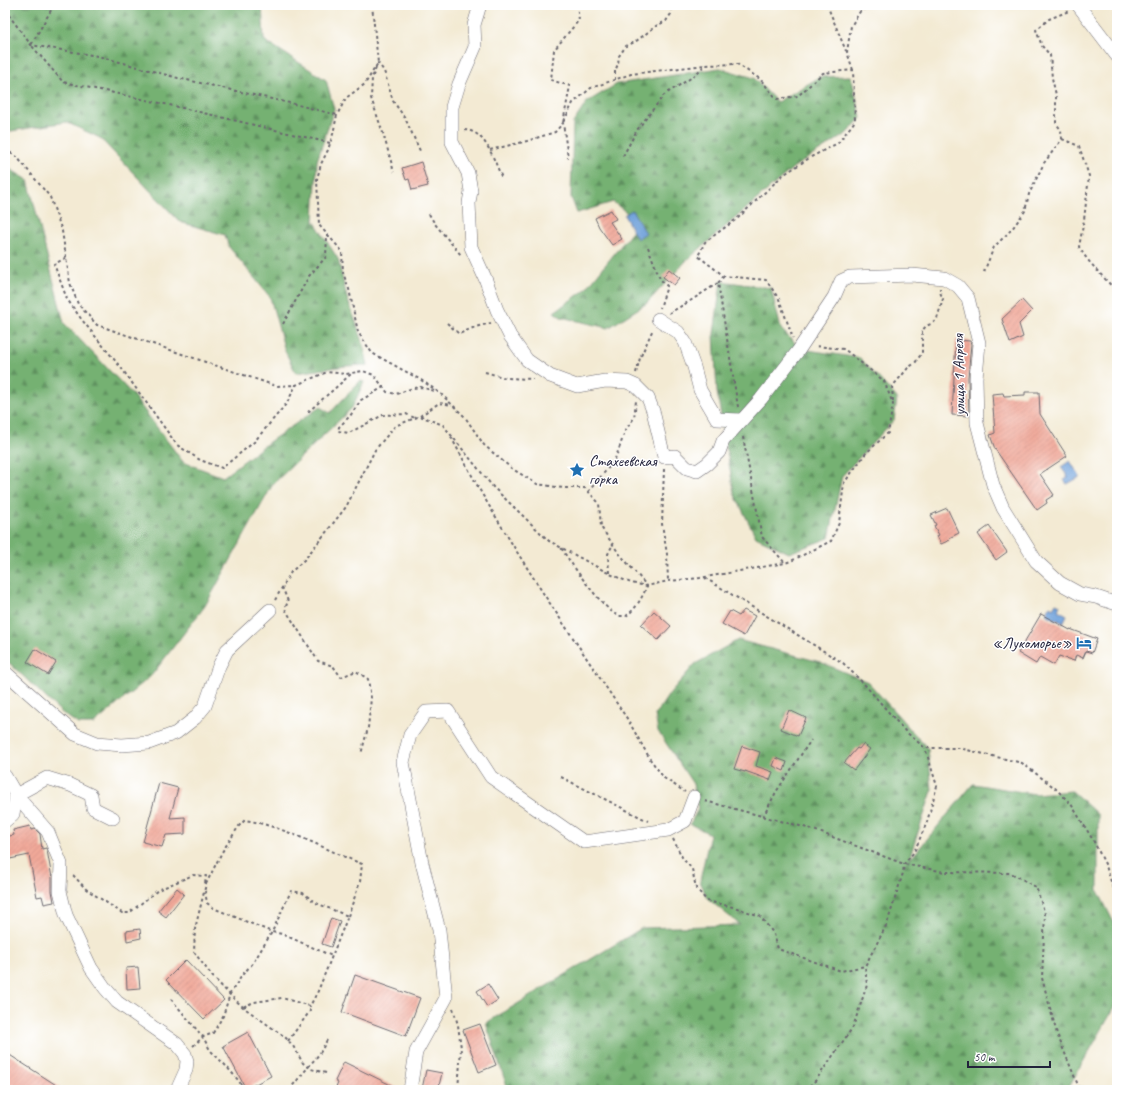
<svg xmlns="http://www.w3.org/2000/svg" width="1122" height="1095" viewBox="0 0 1122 1095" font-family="Caveat,sans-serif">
	<defs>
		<pattern id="forest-firs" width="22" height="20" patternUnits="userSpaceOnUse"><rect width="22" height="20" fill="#74b172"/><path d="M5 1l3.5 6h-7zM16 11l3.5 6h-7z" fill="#5f905f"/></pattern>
		<pattern id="building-hatch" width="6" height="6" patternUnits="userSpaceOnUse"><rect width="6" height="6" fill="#f1a899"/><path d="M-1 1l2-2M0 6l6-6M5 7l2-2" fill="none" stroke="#ce9085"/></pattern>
	</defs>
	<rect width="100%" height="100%" fill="#fff"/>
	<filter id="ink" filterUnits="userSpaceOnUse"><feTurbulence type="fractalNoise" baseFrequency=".025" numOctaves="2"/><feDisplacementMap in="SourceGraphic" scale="8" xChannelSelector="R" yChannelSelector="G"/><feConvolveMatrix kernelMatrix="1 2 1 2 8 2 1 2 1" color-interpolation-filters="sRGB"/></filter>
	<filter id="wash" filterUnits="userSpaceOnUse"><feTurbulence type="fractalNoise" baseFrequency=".012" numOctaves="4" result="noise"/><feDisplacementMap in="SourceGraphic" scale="16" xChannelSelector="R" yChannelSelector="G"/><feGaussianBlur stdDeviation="0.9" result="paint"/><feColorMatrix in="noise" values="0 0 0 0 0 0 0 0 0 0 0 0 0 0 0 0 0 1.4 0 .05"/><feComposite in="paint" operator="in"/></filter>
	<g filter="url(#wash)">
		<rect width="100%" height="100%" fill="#f3ead3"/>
		<g fill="url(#forest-firs)" stroke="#4b6a56">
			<path d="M 5,5 L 262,5 L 264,40 L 326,80 L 334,109 L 317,161 L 314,221 L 338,259 L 347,298 L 362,339 L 368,365 L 346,366 L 296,373 L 285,351 L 270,297 L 229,247 L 225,235 L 180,222 L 100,138 L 66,122 L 5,132 Z"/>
			<path d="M 720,68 L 754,78 L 777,102 L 820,77 L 851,76 L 861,118 L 846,134 L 794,167 L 686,261 L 647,303 L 608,328 L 561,317 L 554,312 L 585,290 L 636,227 L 630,215 L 613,202 L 577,213 L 571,197 L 573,123 L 587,102 L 617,84 Z"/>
			<path d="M 5,166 L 28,180 L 64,323 L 132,394 L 183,462 L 223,477 L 269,442 L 320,407 L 330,413 L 360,381 L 364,382 L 352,408 L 273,484 L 205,606 L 151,676 L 94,724 L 78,724 L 61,712 L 5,659 Z"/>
			<path d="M 721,281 L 771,288 L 781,329 L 801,349 L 860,358 L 897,398 L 894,420 L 842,476 L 829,538 L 789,553 L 756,537 L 734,493 L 717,392 L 714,334 Z"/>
			<path d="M 738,640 L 820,662 L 868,682 L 928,749 L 932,791 L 908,862 L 973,784 L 1035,794 L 1072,791 L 1098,815 L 1098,891 L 1117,929 L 1117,1003 L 1067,1090 L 508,1090 L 486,1023 L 642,928 L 740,925 L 707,898 L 700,881 L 710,834 L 690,824 L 698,809 L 693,784 L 658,731 L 655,715 L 670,693 L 695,664 Z"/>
		</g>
		<g fill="#6fa1da" stroke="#48628a">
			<path d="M 632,210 L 646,233 L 637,239 L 624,215 Z"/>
			<path d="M 1070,461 L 1080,477 L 1067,484 L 1064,480 L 1068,477 L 1061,467 Z"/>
			<path d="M 1056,603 L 1060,605 L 1058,610 L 1067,615 L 1063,623 L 1046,614 L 1050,606 L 1053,608 Z"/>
		</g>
		<g id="blocks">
			<g fill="url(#building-hatch)">
				<path d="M 421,162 L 428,186 L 412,190 L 409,179 L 406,180 L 402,168 Z"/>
				<path d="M 611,210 L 616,219 L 610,222 L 622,239 L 612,245 L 599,227 L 595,218 Z"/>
				<path d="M 669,269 L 680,278 L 674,285 L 663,277 Z"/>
				<path d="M 1022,300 L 1032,311 L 1019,324 L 1023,337 L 1010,343 L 1002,319 Z"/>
				<path d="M 956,340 L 970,341 L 971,344 L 968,377 L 969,416 L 952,415 Z"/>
				<path d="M 1025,392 L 1039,392 L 1040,414 L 1067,456 L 1040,474 L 1054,495 L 1046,500 L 1047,503 L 1037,510 L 995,449 L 990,435 L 995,433 L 992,394 L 1003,393 L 1004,396 L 1025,395 Z"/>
				<path d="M 947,508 L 959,533 L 949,538 L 950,540 L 941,544 L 937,536 L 939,535 L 934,526 L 936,525 L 931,515 Z"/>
				<path d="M 989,526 L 1007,552 L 996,560 L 978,534 Z"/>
				<path d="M 744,610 L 755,616 L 744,636 L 722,624 L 730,611 L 739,616 Z"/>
				<path d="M 654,611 L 671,626 L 658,640 L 641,625 Z"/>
				<path d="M 1041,614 L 1070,630 L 1070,629 L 1097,639 L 1092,653 L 1086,651 L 1083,658 L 1076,655 L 1074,661 L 1059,656 L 1054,665 L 1040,657 L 1036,664 L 1018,653 Z"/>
				<path d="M 35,649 L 56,662 L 48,675 L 27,662 Z"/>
				<path d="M 789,710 L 806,718 L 798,736 L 781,729 Z"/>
				<path d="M 863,744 L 870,749 L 854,770 L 844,763 L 857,748 L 859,749 Z"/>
				<path d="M 742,746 L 760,752 L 756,766 L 773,772 L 770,780 L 745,771 L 745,772 L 734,769 Z"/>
				<path d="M 776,758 L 787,762 L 784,771 L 773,766 Z"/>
				<path d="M 159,783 L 178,788 L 170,818 L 185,817 L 185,834 L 166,835 L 162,847 L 143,842 Z"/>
				<path d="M 30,826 L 31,830 L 35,829 L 40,834 L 42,849 L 46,848 L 47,850 L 52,878 L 52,891 L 54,902 L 44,904 L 42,896 L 37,897 L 29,855 L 10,859 L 5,837 L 14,835 L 13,830 Z"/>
				<path d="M 177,888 L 184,894 L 166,917 L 158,911 Z"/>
				<path d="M 331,918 L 340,921 L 331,947 L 322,944 Z"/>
				<path d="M 140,929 L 141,938 L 127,941 L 126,931 Z"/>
				<path d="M 186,960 L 224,1000 L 204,1019 L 166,980 Z"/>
				<path d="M 138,967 L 140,988 L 127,989 L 126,968 Z"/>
				<path d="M 355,975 L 420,998 L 406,1036 L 342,1012 Z"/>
				<path d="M 488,984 L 498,1000 L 487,1007 L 477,991 Z"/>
				<path d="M 480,1024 L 496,1065 L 479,1072 L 463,1030 Z"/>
				<path d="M 248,1032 L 271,1076 L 246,1089 L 223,1046 Z"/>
				<path d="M 5,1052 L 64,1090 L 10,1090 L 5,1087 Z"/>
				<path d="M 344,1062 L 401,1090 L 335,1090 L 338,1083 L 335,1081 Z"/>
				<path d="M 426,1070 L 442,1073 L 438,1090 L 422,1089 Z"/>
			</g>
		</g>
	</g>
	<g filter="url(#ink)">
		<use href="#blocks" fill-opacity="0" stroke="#6b6870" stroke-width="1"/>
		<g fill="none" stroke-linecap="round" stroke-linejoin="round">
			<g stroke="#6b6870" stroke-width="14">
				<g id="minor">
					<path d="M 480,5 L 474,25 L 475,47 L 459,84 L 452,107 L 452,142 L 468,173 L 471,191 L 469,203 L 471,247 L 485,278 L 497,310 L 510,336 L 527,360 L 550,376 L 577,386 L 605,381 L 627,382 L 636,386 L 648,398 L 653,411 L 664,457 L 675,456 L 687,468 L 697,471 L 707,464 L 719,452 L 723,441 L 761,399 L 798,351 L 834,297 L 841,281 L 850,277 L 912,275 L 944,278 L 958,286 L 968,298 L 979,343 L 976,378 L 977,423 L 993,485 L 1003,508 L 1036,561 L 1060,583 L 1080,594 L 1096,597 L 1117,604"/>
					<path d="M 1078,5 L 1117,56"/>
					<path d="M 658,319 L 678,332 L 685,342 L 694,367 L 700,390 L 717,419 L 740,420"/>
					<path d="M 5,672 L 75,734 L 97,743 L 122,745 L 149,743 L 176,733 L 195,718 L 205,706 L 219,666 L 227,650 L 270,610"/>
					<path d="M 5,776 L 16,795 L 48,832 L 61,864 L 60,891 L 66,915 L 91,968 L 105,988 L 117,1002 L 177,1044 L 185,1054 L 187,1061 L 186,1070 L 177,1090"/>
					<path d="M 16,795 L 47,778 L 70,785 L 91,795 L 93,808 L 113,818"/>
					<path d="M 5,821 L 13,814 L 16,795"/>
					<path d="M 410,1090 L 416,1052 L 446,998 L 439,930 L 422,863 L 403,762 L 410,735 L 426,712 L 448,711 L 491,777 L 584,842 L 668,830 L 685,821 L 694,797"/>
				</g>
			</g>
			<g stroke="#6b6870" stroke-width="2" stroke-dasharray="3 3" stroke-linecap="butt">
				<path d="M 54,5 L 31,45 L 63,82 L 174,106 L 330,143"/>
				<path d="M 372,5 L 378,63 L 365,84 L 346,98 L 337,115 L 333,134 L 328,150 L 321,164 L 317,179 L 319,225 L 342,251 L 343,273 L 349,289 L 358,332 L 372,353 L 421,380 L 440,393 L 465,417 L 484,445 L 511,468 L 537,484 L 563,488 L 585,488 L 599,503 L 601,527 L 618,552 L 647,586 C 642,598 636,609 626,616 C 624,616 621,616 619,616 C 604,611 569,561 560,546"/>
				<path d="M 577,5 L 579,20 L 554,50 L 551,80 L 570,86 L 563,123 L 573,103 L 591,88 L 631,74 L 705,65 L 737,64 L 760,79 L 777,99 L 798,96 L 823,73 L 853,70 L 855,121 L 838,143 L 811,157 L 783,175 L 738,218 L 705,242 L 698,256 L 724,276 L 766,280 L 779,299 L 793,338"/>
				<path d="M 827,5 L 846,51"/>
				<path d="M 5,10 L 31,45 L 98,56 L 178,78 L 294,104 L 337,115"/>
				<path d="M 378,64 L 378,63 L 384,71 L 393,101 L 405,118 L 421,153"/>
				<path d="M 376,68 L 372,78 L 371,98 L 383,133 L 394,172"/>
				<path d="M 853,70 L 847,52 L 851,26 L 861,10 L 881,5"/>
				<path d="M 615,80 L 615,71 L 618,64 L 619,56 L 626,46 L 635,42 L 656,26 L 666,21 L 671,14 L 672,5"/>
				<path d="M 464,130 C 486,130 494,161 502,178"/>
				<path d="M 1062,139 L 1079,146 L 1089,176 L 1084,220 L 1079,247 C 1089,264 1104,277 1117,292"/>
				<path d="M 5,149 L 17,157 L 50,197 L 62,231 L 70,283 L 78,304 L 97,325 L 276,386 L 296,385 L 327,372 L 346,374 L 363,371 L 374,375 L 387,392 L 396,394 L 413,388 L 421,387 L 438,392"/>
				<path d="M 490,150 L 527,141 L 555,132 L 563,123 L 568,158"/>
				<path d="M 623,156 L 637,130 L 664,95 L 694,76 L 705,65"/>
				<path d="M 429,214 L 435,224 L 461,255"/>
				<path d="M 648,247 L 660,279 L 667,286 L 660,308"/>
				<path d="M 66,258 L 54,264 L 67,299 L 82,320 L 122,369 L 177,445 L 200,460 L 222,468 L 254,442 L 287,403 L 296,385"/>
				<path d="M 984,272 L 994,247 L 1012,229 L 1025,211 L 1029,194 L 1044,163 L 1062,139 L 1061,130 L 1056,123 L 1056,95 L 1052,78 L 1050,55 L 1042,46 L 1036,30 L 1049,19 L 1069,11"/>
				<path d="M 724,276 L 718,283 L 738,407"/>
				<path d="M 669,313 L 690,301 L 718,283"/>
				<path d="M 447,323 L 459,334 L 475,327 L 491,323"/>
				<path d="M 283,324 L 309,276 L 326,257 L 327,235"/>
				<path d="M 485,372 L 506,378 L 533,379"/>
				<path d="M 636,373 L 640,358 L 653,329"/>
				<path d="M 384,387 L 361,400 L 350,416 L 339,427 L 338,431 L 349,433 L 383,415 L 406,414 L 415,418"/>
				<path d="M 893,401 L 892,387 L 908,368 L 915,363 L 922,353 L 922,331 L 926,326 L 933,323 L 937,319 L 943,299 L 940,292 L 940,288"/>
				<path d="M 308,412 L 351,374"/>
				<path d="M 420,416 L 439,403 L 452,405"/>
				<path d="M 451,437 L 482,494 L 517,552 L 545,596 L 628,720 L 650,759 L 664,778 L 685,792"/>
				<path d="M 743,437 L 762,537 L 785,563"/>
				<path d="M 664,469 L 662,524 L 667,554 L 668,581"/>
				<path d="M 588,492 L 614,461 L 619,449 L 625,431 L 634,418 L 636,401"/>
				<path d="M 609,573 L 608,554 L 613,544"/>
				<path d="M 705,578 L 843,663 L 865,685 L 905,731 L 925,748 L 959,748 L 1022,763 L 1055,788 L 1071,804 L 1093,840 L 1106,866 L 1117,900"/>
				<path d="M 282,587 L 288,601 L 285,609 L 318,661 L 333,666 L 341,677 L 356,671 L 368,679 L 371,698 L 368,728 L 361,754"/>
				<path d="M 275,600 L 291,572 L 305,559 L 346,507 L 375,450 L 395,426 L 420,416 L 443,425 L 493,487 L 549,541 L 610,574 L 631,583 L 647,586 L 668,581 L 700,578 L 785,563 L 791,561 L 831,541 L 839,523 L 844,483 L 866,453 L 888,433 L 893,404 L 884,381 L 844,349 L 815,346"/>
				<path d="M 561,777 L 648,821"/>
				<path d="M 705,801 L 811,829 L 904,864 L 945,872 L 1011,873 L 1036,887 L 1045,914 L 1042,978 L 1057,1034 L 1080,1090"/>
				<path d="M 763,817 L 776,792 L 811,740"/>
				<path d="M 673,839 L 683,859 L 692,869 L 696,888 L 707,901 L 737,908 L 760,916 L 774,934 L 778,949 L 841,971 L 865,966"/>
				<path d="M 73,875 L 86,889 L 122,913 L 129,913 L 158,890 L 193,875 L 206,876 L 205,884"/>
				<path d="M 205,891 L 207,903 L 213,908 L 272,932 L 282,934 L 332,956"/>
				<path d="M 171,999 L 203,1037 L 210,1050 L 226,1066 L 239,1081 L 244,1090"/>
				<path d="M 453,1008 L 458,1025 L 461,1048 L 458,1090"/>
				<path d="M 288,1041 L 310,1011 L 310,1006"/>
				<path d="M 193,1046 L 203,1037 L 213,1033 L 223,1016 L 230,994 L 243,974 L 253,963 L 272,932 L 291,891 L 303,893 L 316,903 L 348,916 L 318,991 L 310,1006 L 282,998 L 254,1002 L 243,1007"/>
				<path d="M 326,1073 L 311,1069 L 303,1063 L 293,1046 L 285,1037 L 243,1007 L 232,997 L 212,976 L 194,952 L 195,929 L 206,884 L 222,852 L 239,826 L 245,820 C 286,827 324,849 362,864 L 360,882 L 348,916"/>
				<path d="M 289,1090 L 320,1053 L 327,1040"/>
				<path d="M 805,1090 L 816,1080 L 853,1027 L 867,985 L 865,966 L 887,924 L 903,873 L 904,864 L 914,852 L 927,822 L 937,786 L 925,748"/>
			</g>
			<use href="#minor" stroke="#fff" stroke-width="13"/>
		</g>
	</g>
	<defs>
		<g id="sight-bare" transform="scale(1.2)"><path d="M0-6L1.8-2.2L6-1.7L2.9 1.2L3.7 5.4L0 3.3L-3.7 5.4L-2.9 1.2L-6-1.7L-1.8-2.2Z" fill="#1f6fb2" stroke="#fff" stroke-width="2.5" paint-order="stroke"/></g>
		<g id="hotel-bare" transform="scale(1.2)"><path d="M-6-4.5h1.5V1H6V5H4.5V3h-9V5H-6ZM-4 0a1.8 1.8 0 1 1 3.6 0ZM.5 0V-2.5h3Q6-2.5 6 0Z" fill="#1f6fb2" stroke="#fff" stroke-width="2.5" paint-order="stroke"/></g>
	</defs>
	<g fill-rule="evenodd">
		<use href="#sight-bare" x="577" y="470"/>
		<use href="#hotel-bare" x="1084" y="643"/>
	</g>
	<g text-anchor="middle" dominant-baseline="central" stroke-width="3" stroke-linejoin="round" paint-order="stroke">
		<g font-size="16" fill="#22223b" stroke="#fff">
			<text transform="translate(959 375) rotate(-91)">улица 1 Апреля</text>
		</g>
		<g font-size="16" fill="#22223b" stroke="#fff" text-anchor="start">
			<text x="589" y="461">Стахеевская<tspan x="589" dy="18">горка</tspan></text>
			<text x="1072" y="643" text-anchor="end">«Лукоморье»</text>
		</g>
	</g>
	<rect width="1122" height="1095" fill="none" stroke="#fff" stroke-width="20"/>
	<path d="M968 1061v6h82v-6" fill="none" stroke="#22223b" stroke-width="2"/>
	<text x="974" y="1061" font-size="12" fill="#22223b" stroke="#ffffff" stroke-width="3" paint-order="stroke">50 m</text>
</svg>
